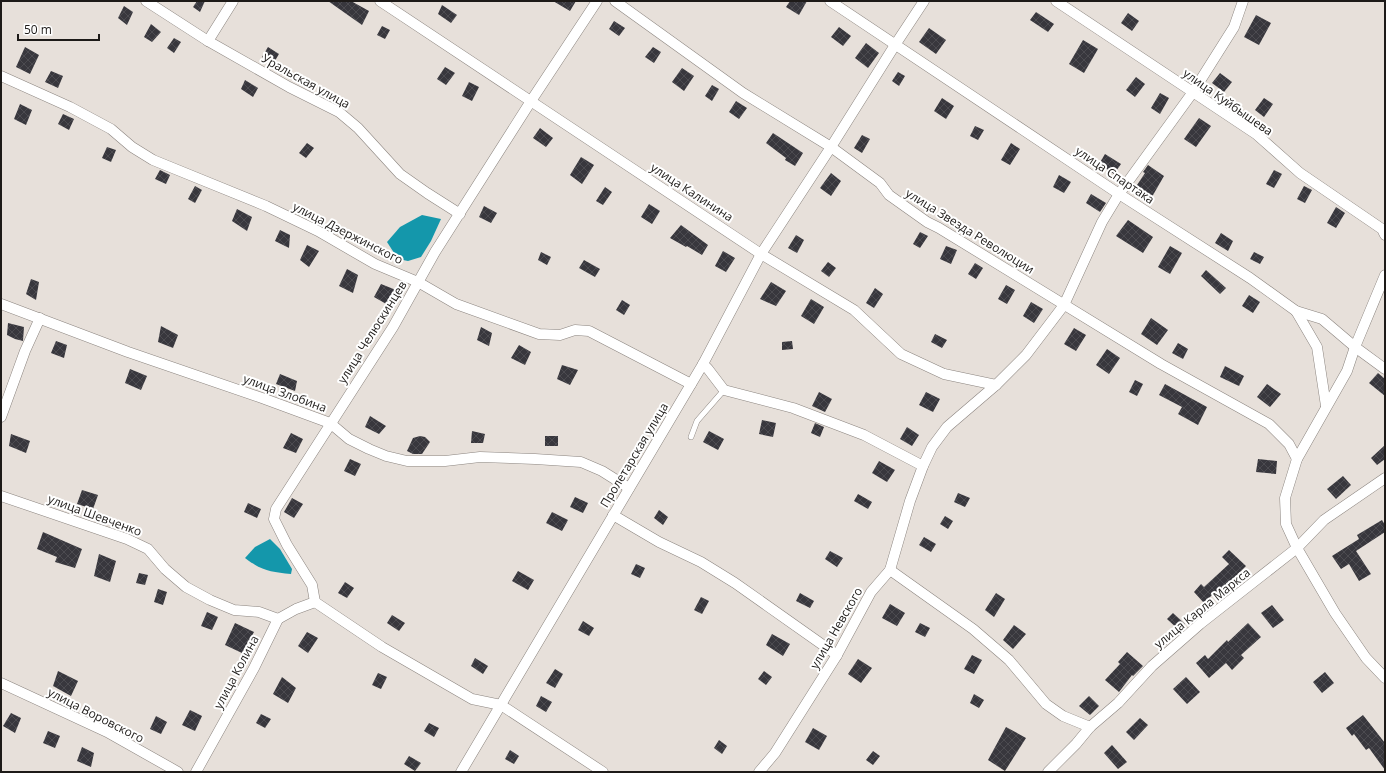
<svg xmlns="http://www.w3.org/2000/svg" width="1386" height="773" viewBox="0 0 1386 773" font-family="'Open Sans',sans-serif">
	<defs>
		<pattern id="building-cross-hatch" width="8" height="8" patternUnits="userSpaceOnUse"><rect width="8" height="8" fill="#38373d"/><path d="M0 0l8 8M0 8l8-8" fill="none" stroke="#4c4b50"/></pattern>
	</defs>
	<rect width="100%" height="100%" fill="#e7e0da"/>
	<g fill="#1497ab">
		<path d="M 422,215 L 441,219 L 431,241 L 421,257 L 408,261 L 398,259 L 387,242 L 400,227 Z"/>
		<path d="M 270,539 L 280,549 L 292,569 L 291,574 C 271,572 262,571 245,558 L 255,547 Z"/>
	</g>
	<g fill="url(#building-cross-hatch)">
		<path d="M 197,1 L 205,1 L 200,12 L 193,7 Z"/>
		<path d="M 328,1 L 351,1 L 369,11 L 362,25 Z"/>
		<path d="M 553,1 L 576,1 L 570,11 Z"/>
		<path d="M 790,1 L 807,1 L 799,15 L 786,7 Z"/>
		<path d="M 442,5 L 457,15 L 451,23 L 438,14 Z"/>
		<path d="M 124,6 L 133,12 L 127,25 L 118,18 Z"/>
		<path d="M 1036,12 L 1054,24 L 1048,32 L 1030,20 Z"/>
		<path d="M 1128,13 L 1139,21 L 1132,31 L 1121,23 Z"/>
		<path d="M 1256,15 L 1271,23 L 1259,45 L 1244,37 Z"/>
		<path d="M 614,21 L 625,28 L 619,36 L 609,29 Z"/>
		<path d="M 151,24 L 161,32 L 152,42 L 144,37 Z"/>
		<path d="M 382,26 L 390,30 L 385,39 L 377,35 Z"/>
		<path d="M 839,27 L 851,36 L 843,46 L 831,37 Z"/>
		<path d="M 929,28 L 946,40 L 936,54 L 919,42 Z"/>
		<path d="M 174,38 L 181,42 L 174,53 L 167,48 Z"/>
		<path d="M 1083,40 L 1098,49 L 1084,73 L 1069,64 Z"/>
		<path d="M 866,43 L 879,53 L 868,68 L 855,58 Z"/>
		<path d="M 25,47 L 39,55 L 30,74 L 16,67 Z"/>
		<path d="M 268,47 L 279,54 L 273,64 L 262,57 Z"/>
		<path d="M 653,47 L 661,52 L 654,63 L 645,57 Z"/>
		<path d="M 445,67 L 455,73 L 446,85 L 437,79 Z"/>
		<path d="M 682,68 L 694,76 L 684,91 L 672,82 Z"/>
		<path d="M 51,71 L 63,76 L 58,88 L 45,82 Z"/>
		<path d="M 898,72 L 905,76 L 899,86 L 892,81 Z"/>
		<path d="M 1220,73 L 1232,82 L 1224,92 L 1212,83 Z"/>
		<path d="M 1136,77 L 1145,84 L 1135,97 L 1126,90 Z"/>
		<path d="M 245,80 L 258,88 L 253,97 L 241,89 Z"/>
		<path d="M 469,82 L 479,87 L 472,101 L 462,96 Z"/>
		<path d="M 712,85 L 719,89 L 712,101 L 705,96 Z"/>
		<path d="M 1160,93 L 1169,98 L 1160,114 L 1151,108 Z"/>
		<path d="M 942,98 L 954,106 L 946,119 L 934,111 Z"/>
		<path d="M 1264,98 L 1273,104 L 1264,117 L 1255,110 Z"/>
		<path d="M 736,101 L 747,108 L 739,119 L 729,112 Z"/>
		<path d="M 20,104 L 32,110 L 26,125 L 14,119 Z"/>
		<path d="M 63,114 L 74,119 L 69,130 L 58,124 Z"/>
		<path d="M 1199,118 L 1211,126 L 1196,147 L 1184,139 Z"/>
		<path d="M 975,126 L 984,130 L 978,140 L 970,136 Z"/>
		<path d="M 540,128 L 553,138 L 546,147 L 533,138 Z"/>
		<path d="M 773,133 L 803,153 L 795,166 L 785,160 L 786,158 L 766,143 Z"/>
		<path d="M 862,135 L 870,139 L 862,153 L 854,148 Z"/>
		<path d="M 307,143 L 314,148 L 306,158 L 299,153 Z"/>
		<path d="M 1011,143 L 1020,149 L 1010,165 L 1001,160 Z"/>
		<path d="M 107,147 L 116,150 L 111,162 L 102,158 Z"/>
		<path d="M 1105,154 L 1121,164 L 1114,174 L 1099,164 Z"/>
		<path d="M 581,157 L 594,165 L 582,184 L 570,175 Z"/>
		<path d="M 1148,165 L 1164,176 L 1149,202 L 1133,191 L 1145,173 L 1143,172 Z"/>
		<path d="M 160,170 L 170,175 L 166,184 L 155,179 Z"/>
		<path d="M 1274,170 L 1282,174 L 1274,188 L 1266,184 Z"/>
		<path d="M 831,173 L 841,181 L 831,196 L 820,188 Z"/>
		<path d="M 1059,175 L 1071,182 L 1064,193 L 1053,187 Z"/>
		<path d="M 195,186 L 202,190 L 195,203 L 188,199 Z"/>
		<path d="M 1304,186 L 1312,190 L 1305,203 L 1297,199 Z"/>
		<path d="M 605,187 L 612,192 L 603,205 L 596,201 Z"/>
		<path d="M 1091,194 L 1106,203 L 1100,212 L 1086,203 Z"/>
		<path d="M 649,204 L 660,211 L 652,224 L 641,217 Z"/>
		<path d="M 484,206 L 497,213 L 491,223 L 479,217 Z"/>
		<path d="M 1336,207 L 1345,213 L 1336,228 L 1327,223 Z"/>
		<path d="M 237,209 L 252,217 L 247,231 L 232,221 Z"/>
		<path d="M 1128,220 L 1153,237 L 1143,253 L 1116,236 Z"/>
		<path d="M 681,225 L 708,245 L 702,255 L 687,246 L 686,247 L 670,238 Z"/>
		<path d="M 280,230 L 290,235 L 289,248 L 275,241 Z"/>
		<path d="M 920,232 L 928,236 L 920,248 L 913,244 Z"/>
		<path d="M 1221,233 L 1233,241 L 1228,251 L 1215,243 Z"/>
		<path d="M 796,235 L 804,240 L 797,253 L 788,248 Z"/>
		<path d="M 307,245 L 319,251 L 309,267 L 300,260 Z"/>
		<path d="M 946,246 L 957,250 L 951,264 L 940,259 Z"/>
		<path d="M 1170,246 L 1182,253 L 1170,274 L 1158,267 Z"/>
		<path d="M 723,251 L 735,258 L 726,272 L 715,266 Z"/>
		<path d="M 541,252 L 551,257 L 547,265 L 538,260 Z"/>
		<path d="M 1254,252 L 1264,257 L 1260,264 L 1250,259 Z"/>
		<path d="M 584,260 L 600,269 L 595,277 L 579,268 Z"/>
		<path d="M 828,262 L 836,268 L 829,277 L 821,271 Z"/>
		<path d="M 975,263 L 983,268 L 976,279 L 968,274 Z"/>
		<path d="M 347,269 L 358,275 L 353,293 L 339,286 Z"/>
		<path d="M 1206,270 L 1226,288 L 1220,294 L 1201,276 Z"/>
		<path d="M 31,279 L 39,282 L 36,300 L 26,294 Z"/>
		<path d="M 771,282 L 786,291 L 776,306 L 760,299 Z"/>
		<path d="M 381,284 L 396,290 L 388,305 L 374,297 Z"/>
		<path d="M 1006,285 L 1015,290 L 1007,304 L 998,299 Z"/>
		<path d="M 875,288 L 883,294 L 874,308 L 866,303 Z"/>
		<path d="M 1249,295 L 1260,302 L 1253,313 L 1242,306 Z"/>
		<path d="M 811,299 L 824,307 L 814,324 L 801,316 Z"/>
		<path d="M 622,300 L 630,305 L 624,315 L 616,310 Z"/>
		<path d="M 1031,302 L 1043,309 L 1034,323 L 1023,316 Z"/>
		<path d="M 1151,318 L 1168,330 L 1157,345 L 1141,334 Z"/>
		<path d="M 8,323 L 24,327 L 23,341 L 15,339 L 7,335 Z"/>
		<path d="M 161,326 L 178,335 L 173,348 L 158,342 Z"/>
		<path d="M 481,327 L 492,333 L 489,346 L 477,340 Z"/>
		<path d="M 1074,328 L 1086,335 L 1076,351 L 1064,344 Z"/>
		<path d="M 935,334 L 947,340 L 942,348 L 931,342 Z"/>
		<path d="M 56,341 L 67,345 L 64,358 L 51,353 Z"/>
		<path d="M 792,341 L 793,349 L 782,350 L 782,342 Z"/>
		<path d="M 1178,343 L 1188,349 L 1183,359 L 1172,353 Z"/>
		<path d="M 519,345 L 531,352 L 525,365 L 511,358 Z"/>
		<path d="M 1107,349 L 1120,358 L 1109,374 L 1096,365 Z"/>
		<path d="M 562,365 L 578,370 L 570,385 L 557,379 Z"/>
		<path d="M 1225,366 L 1244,376 L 1239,386 L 1220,377 Z"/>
		<path d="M 130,369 L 147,376 L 141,390 L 125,383 Z"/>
		<path d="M 1378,373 L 1385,379 L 1385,396 L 1369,383 Z"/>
		<path d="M 280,374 L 297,381 L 295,391 L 276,384 Z"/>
		<path d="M 1135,380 L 1143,384 L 1137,396 L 1129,392 Z"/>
		<path d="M 1165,384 L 1207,407 L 1198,425 L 1178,414 L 1182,407 L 1159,395 Z"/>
		<path d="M 1267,384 L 1281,394 L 1270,407 L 1257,397 Z"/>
		<path d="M 819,392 L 832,399 L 825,412 L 812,406 Z"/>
		<path d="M 926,392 L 940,399 L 933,412 L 919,405 Z"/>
		<path d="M 370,416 L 386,426 L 379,434 L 365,427 Z"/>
		<path d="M 762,420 L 776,423 L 773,437 L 759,434 Z"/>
		<path d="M 815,423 L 824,427 L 820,437 L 811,433 Z"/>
		<path d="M 907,427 L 919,435 L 912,446 L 900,439 Z"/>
		<path d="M 472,431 L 485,434 L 483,443 L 471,443 Z"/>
		<path d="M 709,431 L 724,439 L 718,450 L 703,442 Z"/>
		<path d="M 291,433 L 303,439 L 296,453 L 283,448 Z"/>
		<path d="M 11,434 L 30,441 L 26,453 L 9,446 Z"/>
		<path d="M 420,436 L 425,437 L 430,442 L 422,454 L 413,454 L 407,451 L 413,438 Z"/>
		<rect x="545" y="436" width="13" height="10"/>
		<path d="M 1385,445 L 1385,459 L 1377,465 L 1371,458 Z"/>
		<path d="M 350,459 L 361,464 L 355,476 L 344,471 Z"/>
		<path d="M 1258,459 L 1277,461 L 1276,474 L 1256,472 Z"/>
		<path d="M 879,461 L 895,470 L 887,482 L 872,473 Z"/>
		<path d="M 1343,476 L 1351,485 L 1336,499 L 1327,489 Z"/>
		<path d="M 82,490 L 98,495 L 93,509 L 77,504 Z"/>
		<path d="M 958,493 L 970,498 L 965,507 L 954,502 Z"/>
		<path d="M 858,494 L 872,502 L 868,509 L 854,501 Z"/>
		<path d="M 575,497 L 588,503 L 583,513 L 570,507 Z"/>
		<path d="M 292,498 L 303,504 L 294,518 L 284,512 Z"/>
		<path d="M 248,503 L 261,509 L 257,518 L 244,512 Z"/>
		<path d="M 659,510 L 668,517 L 663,525 L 654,518 Z"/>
		<path d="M 552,512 L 568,520 L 562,531 L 546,523 Z"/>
		<path d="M 945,516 L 953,521 L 948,529 L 940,524 Z"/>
		<path d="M 1382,520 L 1385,525 L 1385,532 L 1356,551 L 1371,574 L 1359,581 L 1349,564 L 1341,569 L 1332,556 L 1359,539 L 1357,535 Z"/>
		<path d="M 43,532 L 82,549 L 75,568 L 55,562 L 57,557 L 37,549 Z"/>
		<path d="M 924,537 L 936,544 L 931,552 L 919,545 Z"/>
		<path d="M 1229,550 L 1246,566 L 1226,586 L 1218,593 L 1216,591 L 1204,603 L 1194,592 L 1201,584 L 1204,587 L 1229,564 L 1222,557 Z"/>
		<path d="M 830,551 L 843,558 L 837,567 L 825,559 Z"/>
		<path d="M 99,554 L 116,561 L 110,582 L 94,576 Z"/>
		<path d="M 636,564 L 645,568 L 640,578 L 631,574 Z"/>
		<path d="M 518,571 L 534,580 L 528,590 L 512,581 Z"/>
		<path d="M 139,573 L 148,575 L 145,585 L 136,583 Z"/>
		<path d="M 345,582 L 354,588 L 347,598 L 338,593 Z"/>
		<path d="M 158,589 L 167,592 L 163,605 L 154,602 Z"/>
		<path d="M 800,593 L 814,601 L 810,608 L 796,601 Z"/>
		<path d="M 996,593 L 1005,599 L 994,617 L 985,610 Z"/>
		<path d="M 701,597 L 709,601 L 702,614 L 694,610 Z"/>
		<path d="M 890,604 L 905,613 L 897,626 L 882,618 Z"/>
		<path d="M 1272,605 L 1284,620 L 1273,628 L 1261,613 Z"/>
		<path d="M 207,612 L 218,617 L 212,630 L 201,626 Z"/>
		<path d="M 1173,613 L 1185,624 L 1179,630 L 1167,619 Z"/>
		<path d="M 392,615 L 405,623 L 399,631 L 387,623 Z"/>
		<path d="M 583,621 L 594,628 L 589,636 L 578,630 Z"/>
		<path d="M 235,623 L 254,632 L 242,653 L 225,645 Z"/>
		<path d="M 920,623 L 930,628 L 925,637 L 915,632 Z"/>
		<path d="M 1248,623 L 1261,637 L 1241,655 L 1244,658 L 1232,670 L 1226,663 L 1209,678 L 1196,663 L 1205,655 L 1208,659 L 1227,640 L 1228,642 Z"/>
		<path d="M 1014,625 L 1026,634 L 1013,649 L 1003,640 Z"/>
		<path d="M 307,632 L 318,638 L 308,653 L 298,646 Z"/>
		<path d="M 1166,633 L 1172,640 L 1162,648 L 1157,642 Z"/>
		<path d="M 772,634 L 790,644 L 783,656 L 766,645 Z"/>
		<path d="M 1127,652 L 1143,666 L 1133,676 L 1132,675 L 1119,692 L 1105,680 L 1120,664 L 1118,662 Z"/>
		<path d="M 972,655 L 982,660 L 974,674 L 964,669 Z"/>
		<path d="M 475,658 L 488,666 L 483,674 L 471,666 Z"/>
		<path d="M 858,659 L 872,668 L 861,683 L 848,674 Z"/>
		<path d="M 555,669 L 563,674 L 555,688 L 546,683 Z"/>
		<path d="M 58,671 L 78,681 L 71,696 L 53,686 Z"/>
		<path d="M 764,671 L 772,677 L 766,685 L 758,679 Z"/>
		<path d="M 1325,672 L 1334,683 L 1322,693 L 1313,682 Z"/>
		<path d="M 378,673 L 387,677 L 381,689 L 372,685 Z"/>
		<path d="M 282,677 L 296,688 L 288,703 L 273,694 Z"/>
		<path d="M 1186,677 L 1200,692 L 1187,704 L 1173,689 Z"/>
		<path d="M 974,694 L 984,700 L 979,708 L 970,703 Z"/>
		<path d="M 541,696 L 552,702 L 546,712 L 536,706 Z"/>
		<path d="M 1089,696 L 1099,706 L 1090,715 L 1079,706 Z"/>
		<path d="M 190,710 L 202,716 L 195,731 L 182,725 Z"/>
		<path d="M 11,713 L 21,718 L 15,733 L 3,726 Z"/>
		<path d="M 261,714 L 271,719 L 265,728 L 256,723 Z"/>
		<path d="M 1363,715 L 1385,743 L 1385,770 L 1369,748 L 1366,750 L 1354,734 L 1352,736 L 1346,728 Z"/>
		<path d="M 156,716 L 167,722 L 161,734 L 150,729 Z"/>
		<path d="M 1140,718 L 1148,725 L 1134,740 L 1126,732 Z"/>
		<path d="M 429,723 L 439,728 L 434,737 L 424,731 Z"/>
		<path d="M 1006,727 L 1026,738 L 1005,771 L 988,760 Z"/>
		<path d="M 813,728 L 827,736 L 819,750 L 805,742 Z"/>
		<path d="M 48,731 L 60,736 L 55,748 L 43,743 Z"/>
		<path d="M 719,740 L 727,746 L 722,754 L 714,748 Z"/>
		<path d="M 1112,745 L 1127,762 L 1118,769 L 1104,753 Z"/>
		<path d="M 82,747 L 94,753 L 91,767 L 77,761 Z"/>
		<path d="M 510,750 L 519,756 L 514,764 L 505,759 Z"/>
		<path d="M 873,751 L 880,756 L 873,765 L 866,760 Z"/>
		<path d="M 409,756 L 421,763 L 415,771 L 404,764 Z"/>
	</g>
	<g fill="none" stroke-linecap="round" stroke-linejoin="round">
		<g stroke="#8b847f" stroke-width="6">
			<path id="lane" d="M 691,437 L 697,421 L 724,390"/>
		</g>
		<g stroke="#8b847f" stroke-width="11">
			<g id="street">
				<path d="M 146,1 L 208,41 L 289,87 L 339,112 L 358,128 L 400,174 L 427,193 L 460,214"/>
				<path d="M 380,1 L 761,254 L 854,310 L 901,354 L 944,374 L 996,385"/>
				<path d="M 615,1 L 743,93 L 831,147 L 880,183 L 889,195 L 927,222 L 939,228 L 1161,364 L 1269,424 L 1289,444 L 1297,459"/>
				<path d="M 830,1 L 1119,194 L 1250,278 L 1296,311 L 1322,319 L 1355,347 L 1385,369"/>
				<path d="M 1056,1 L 1256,134 L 1300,173 L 1382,229 L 1385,235"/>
				<path d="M 208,41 L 233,1"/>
				<path d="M 1,76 L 70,107 L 111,129 L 132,147 L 153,160 L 266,206 L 318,231 L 375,264 L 418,282 L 456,304 L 539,334 L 560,335 L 575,330 L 589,331 L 691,384"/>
				<path d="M 1385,275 L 1355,347 L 1347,371 L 1297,459 L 1285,498 L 1286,524 L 1297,548 L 1335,613 L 1366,658 L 1385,678"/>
				<path d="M 1,304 L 128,352 L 262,398 L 330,423 L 349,439 L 369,449 L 386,456 L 407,461 L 445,461 L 480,457 L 535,459 L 581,462 L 602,471 L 629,488"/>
				<path d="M 1296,311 L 1317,347 L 1326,406"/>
				<path d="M 703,364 L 708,369 L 724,390 L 793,408 L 864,435 L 923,466"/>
				<path d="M 1,417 L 25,351 L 40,318"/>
				<path d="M 1,496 L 127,539 L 148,549 L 165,569 L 186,587 L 210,600 L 234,610 L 259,612 L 278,619"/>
				<path d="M 613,515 L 659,542 L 701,562 L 735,583 L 837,655"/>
				<path d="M 890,570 L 973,629 L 1009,660 L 1046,704 L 1063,716 L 1090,727"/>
				<path d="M 315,602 L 312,585 L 287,545 L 274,519 L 276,509 L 393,327 L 435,252 L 531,101 L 597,1"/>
				<path d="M 315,602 L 382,647 L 472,699 L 501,705 L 603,772"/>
				<path d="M 1,683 L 107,732 L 178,772"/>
				<path d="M 196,772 L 254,668 L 278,619 L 296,609 L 315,602"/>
				<path d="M 461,772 L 703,364 L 761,254 L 831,147 L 895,45 L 924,1"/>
				<path d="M 759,772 L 775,753 L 837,655 L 871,592 L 890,570 L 910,501 L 923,466 L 932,447 L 947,427 L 996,385 L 1026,355 L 1064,305 L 1102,222 L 1119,194 L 1193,92 L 1234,27 L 1243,1"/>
				<path d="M 1048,772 L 1076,744 L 1090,727 L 1118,703 L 1152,666 L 1200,624 L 1297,548 L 1324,520 L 1385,478"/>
			</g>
		</g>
		<use href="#lane" stroke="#fff" stroke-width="5"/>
		<use href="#street" stroke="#fff" stroke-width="10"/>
	</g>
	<g text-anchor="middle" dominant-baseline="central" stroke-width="4" stroke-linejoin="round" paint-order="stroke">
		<g font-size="12" fill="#1d1a18" stroke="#fff">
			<text transform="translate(306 81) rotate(29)">Уральская улица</text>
			<text transform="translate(1228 102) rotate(35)">улица Куйбышева</text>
			<text transform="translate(1115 175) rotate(34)">улица Спартака</text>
			<text transform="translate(692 192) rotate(33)">улица Калинина</text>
			<text transform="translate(970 231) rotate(32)">улица Звезда Революции</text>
			<text transform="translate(348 233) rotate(27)">улица Дзержинского</text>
			<text transform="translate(372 332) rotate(-58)">улица Челюскинцев</text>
			<text transform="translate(285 393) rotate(20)">улица Злобина</text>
			<text transform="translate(634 455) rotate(-59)">Пролетарская улица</text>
			<text transform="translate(95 515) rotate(20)">улица Шевченко</text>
			<text transform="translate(1202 608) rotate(-39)">улица Карла Маркса</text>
			<text transform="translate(836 628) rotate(-60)">улица Невского</text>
			<text transform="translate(236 672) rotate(-62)">улица Колина</text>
			<text transform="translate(96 715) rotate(27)">улица Воровского</text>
		</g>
	</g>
	<rect width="1386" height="773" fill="none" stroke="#1d1a18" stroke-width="4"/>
	<path d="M18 34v6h81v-6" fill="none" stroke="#1d1a18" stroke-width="2"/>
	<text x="24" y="34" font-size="12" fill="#1d1a18" stroke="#ffffff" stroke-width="3" paint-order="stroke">50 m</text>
</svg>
